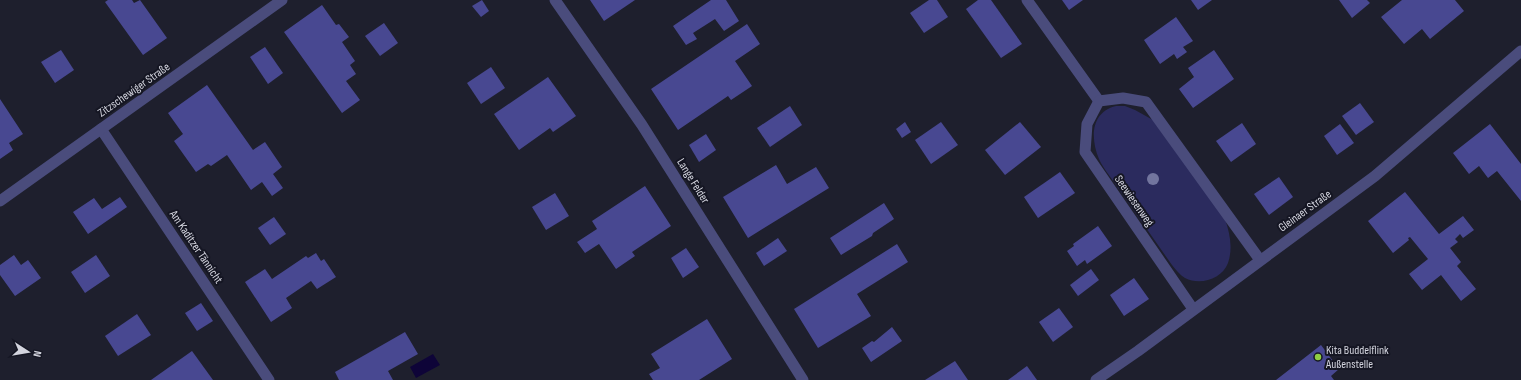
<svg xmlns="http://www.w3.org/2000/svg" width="1521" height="380" viewBox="0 0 1521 380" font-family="'Sofia Sans Condensed',sans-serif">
	<rect width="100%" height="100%" fill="#1e1f2d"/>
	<path fill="#2b2b5e" d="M 1116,106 L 1125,106 L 1135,110 L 1153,120 L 1225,219 C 1230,234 1233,248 1228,263 C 1222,279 1200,286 1185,278 C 1180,275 1176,270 1172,265 C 1155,241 1138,216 1121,192 C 1114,181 1104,170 1099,159 C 1090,138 1091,112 1116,106 Z"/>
	<path fill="#0e0438" d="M 433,354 L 440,365 L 416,378 L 410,367 Z"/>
	<g fill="#484891">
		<path d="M 108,0 L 132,0 L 134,3 L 140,0 L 167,38 L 143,55 L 105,2 Z"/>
		<path d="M 482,0 L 489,11 L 481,17 L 472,6 Z"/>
		<path d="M 590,0 L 635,0 L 604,21 Z"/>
		<path d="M 711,0 L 726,0 L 739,21 L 724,31 L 715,19 L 693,33 L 697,39 L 686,45 L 673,26 Z"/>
		<path d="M 929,0 L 937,0 L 948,17 L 924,33 L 910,13 Z"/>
		<path d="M 978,0 L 991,0 L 1022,44 L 1001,58 L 966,9 Z"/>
		<path d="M 1062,0 L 1083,0 L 1069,10 Z"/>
		<path d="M 1191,0 L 1212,0 L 1198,10 Z"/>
		<path d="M 1339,0 L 1367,0 L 1370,3 L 1352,18 Z"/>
		<path d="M 1402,0 L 1455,0 L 1464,11 L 1430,39 L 1422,29 L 1404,44 L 1381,17 Z"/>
		<path d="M 322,5 L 336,25 L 339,24 L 349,37 L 342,42 L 355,61 L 350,65 L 356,74 L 346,81 L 360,100 L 342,113 L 284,32 Z"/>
		<path d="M 1176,17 L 1193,41 L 1183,47 L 1187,52 L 1177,59 L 1174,54 L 1160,64 L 1144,40 Z"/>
		<path d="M 384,23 L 398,43 L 380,56 L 365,36 Z"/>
		<path d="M 747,24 L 760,44 L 735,61 L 752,86 L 731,100 L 728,96 L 678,130 L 651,89 Z"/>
		<path d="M 265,47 L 283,73 L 268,84 L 250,57 Z"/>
		<path d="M 61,50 L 74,70 L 55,83 L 41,62 Z"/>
		<path d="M 1214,50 L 1234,79 L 1193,108 L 1179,89 L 1194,77 L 1188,68 Z"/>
		<path d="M 491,67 L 505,88 L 481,104 L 467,83 Z"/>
		<path d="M 548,77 L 576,116 L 553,132 L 550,128 L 519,150 L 494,114 Z"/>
		<path d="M 207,85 L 253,150 L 265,142 L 282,167 L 273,174 L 283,188 L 272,196 L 262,182 L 251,190 L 227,155 L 211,166 L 208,164 L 196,172 L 174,141 L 183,134 L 168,113 Z"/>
		<path d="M 0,99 L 23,134 L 9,143 L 13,150 L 0,159 Z"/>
		<path d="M 1360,103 L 1374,122 L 1356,135 L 1342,116 Z"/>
		<path d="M 790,106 L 802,125 L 770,147 L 757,128 Z"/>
		<path d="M 905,122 L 911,132 L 902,138 L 896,129 Z"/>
		<path d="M 941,122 L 958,145 L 931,164 L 915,140 Z"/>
		<path d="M 1020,122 L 1041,147 L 1005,175 L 985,150 Z"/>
		<path d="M 1242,123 L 1256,144 L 1231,162 L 1216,141 Z"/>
		<path d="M 1340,124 L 1354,143 L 1337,155 L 1324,136 Z"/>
		<path d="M 1490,124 L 1521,164 L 1521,201 L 1497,171 L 1488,178 L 1479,166 L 1469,174 L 1453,153 Z"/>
		<path d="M 706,134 L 716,150 L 699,162 L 689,145 Z"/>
		<path d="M 776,165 L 787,184 L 816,167 L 829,188 L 748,238 L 723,197 Z"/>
		<path d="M 1060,172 L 1075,193 L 1038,218 L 1024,197 Z"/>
		<path d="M 1279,177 L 1293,197 L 1269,215 L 1254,194 Z"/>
		<path d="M 645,186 L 671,226 L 632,252 L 635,256 L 616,269 L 599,244 L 585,253 L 577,242 L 597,229 L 592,221 Z"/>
		<path d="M 1405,192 L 1439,234 L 1463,216 L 1474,230 L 1463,238 L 1460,234 L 1455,239 L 1458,242 L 1450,248 L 1461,262 L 1457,266 L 1476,289 L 1461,301 L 1441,275 L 1422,290 L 1409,274 L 1428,259 L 1410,237 L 1408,238 L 1409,240 L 1393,253 L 1368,221 Z"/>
		<path d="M 555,193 L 569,216 L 546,230 L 532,207 Z"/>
		<path d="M 120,197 L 127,207 L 88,234 L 73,212 L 94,198 L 102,209 Z"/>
		<path d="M 884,203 L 894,219 L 873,233 L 872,236 L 841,255 L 830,238 Z"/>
		<path d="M 274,217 L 286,234 L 270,245 L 258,228 Z"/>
		<path d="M 1098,226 L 1112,246 L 1087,264 L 1085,260 L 1077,266 L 1067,251 L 1074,246 L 1073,244 Z"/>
		<path d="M 778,238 L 787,251 L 764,266 L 756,253 Z"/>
		<path d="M 897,244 L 908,262 L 857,294 L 871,316 L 818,348 L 794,309 Z"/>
		<path d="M 686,248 L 699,267 L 683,278 L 671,258 Z"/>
		<path d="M 316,253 L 321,261 L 324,259 L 336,277 L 317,289 L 311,281 L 286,298 L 292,308 L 271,322 L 245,282 L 265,269 L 272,279 L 306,256 L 308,258 Z"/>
		<path d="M 14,255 L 21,265 L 28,260 L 41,278 L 15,296 L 0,275 L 0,265 Z"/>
		<path d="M 96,255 L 110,276 L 85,293 L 71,272 Z"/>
		<path d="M 1091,269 L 1099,280 L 1078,296 L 1070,285 Z"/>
		<path d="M 1134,278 L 1149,299 L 1124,316 L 1110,295 Z"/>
		<path d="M 201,303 L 213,321 L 197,331 L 185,313 Z"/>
		<path d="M 1059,308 L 1073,327 L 1053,342 L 1039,322 Z"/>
		<path d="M 137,314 L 151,335 L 118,356 L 105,336 Z"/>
		<path d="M 707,319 L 732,359 L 699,380 L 653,380 L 649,374 L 660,368 L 651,354 Z"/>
		<path d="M 892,327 L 902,341 L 871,362 L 862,348 L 872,341 L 874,342 Z"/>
		<path d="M 405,332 L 418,354 L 388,371 L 393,380 L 339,380 L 335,372 Z"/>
		<path d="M 1321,345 L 1339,369 L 1331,376 L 1334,380 L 1276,380 Z"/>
		<path d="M 192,351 L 213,380 L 151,380 Z"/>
		<path d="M 955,361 L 968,380 L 925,380 Z"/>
		<path d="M 1027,366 L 1037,380 L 1008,380 Z"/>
	</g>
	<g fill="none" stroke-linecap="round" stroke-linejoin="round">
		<g stroke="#4a4c7c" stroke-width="11">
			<path d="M 555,0 L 642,125 L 803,380"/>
			<path d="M 1027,0 L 1099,101"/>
			<path d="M 101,129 L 269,380"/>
			<path d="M 0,201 L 282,0"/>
			<path d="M 1193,309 L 1085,152 L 1087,124 L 1099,101 L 1123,98 L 1146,102 L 1260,260"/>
			<path d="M 1096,380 L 1138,351 L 1375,176 L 1521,51"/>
		</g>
	</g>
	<circle fill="#72759e" cx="1153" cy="179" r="6"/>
	<circle fill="#8fcd42" stroke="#151623" stroke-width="1.5" cx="1318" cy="357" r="4"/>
	<g text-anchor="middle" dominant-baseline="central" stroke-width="4" stroke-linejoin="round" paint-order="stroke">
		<g font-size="12" fill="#d3d4de" stroke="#151623">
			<text transform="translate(134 90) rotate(-35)">Zitzschewiger Straße</text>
			<text transform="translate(693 181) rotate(58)">Lange Felder</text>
			<text transform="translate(1134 201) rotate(55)">Seewiesenweg</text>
			<text transform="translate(1305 211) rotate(-36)">Gleinaer Straße</text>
			<text transform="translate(196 247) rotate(56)">Am Kaditzer Tännicht</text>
		</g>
		<g font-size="12" fill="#d3d4de" stroke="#151623" text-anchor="start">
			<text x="1326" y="350">Kita Buddelflink<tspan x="1326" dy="14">Außenstelle</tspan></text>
		</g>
	</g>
	<g transform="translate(28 352) rotate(102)" stroke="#151623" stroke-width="3" paint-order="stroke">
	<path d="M0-3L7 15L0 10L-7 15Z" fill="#d3d4de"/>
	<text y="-6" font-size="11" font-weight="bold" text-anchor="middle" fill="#d3d4de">N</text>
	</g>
</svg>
